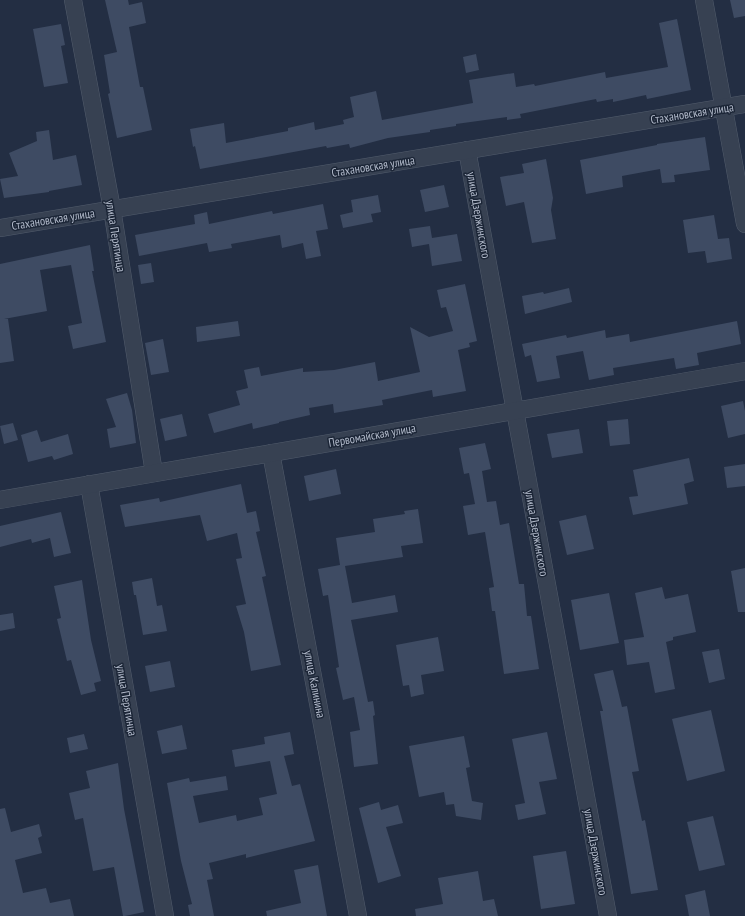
<svg xmlns="http://www.w3.org/2000/svg" width="745" height="916" viewBox="0 0 745 916" font-family="'PT Sans Narrow',sans-serif">
	<rect width="100%" height="100%" fill="#232e43"/>
	<g fill="#3e4b63">
		<path d="M 105,0 L 128,0 L 129,5 L 142,2 L 146,23 L 129,27 L 140,87 L 143,87 L 152,130 L 117,138 L 108,94 L 110,93 L 104,55 L 117,52 Z"/>
		<path d="M 730,0 L 745,0 L 745,16 L 734,18 Z"/>
		<path d="M 677,19 L 691,90 L 647,99 L 646,95 L 613,102 L 613,99 L 597,102 L 596,99 L 520,114 L 521,118 L 507,120 L 507,117 L 456,124 L 456,126 L 430,130 L 430,132 L 388,138 L 350,148 L 349,144 L 327,148 L 326,146 L 200,169 L 195,146 L 193,147 L 190,129 L 224,123 L 226,143 L 288,131 L 288,128 L 314,122 L 315,130 L 344,124 L 343,120 L 354,117 L 350,97 L 376,91 L 382,120 L 473,103 L 469,80 L 514,73 L 516,87 L 534,84 L 535,86 L 605,72 L 606,78 L 668,67 L 659,23 Z"/>
		<path d="M 61,24 L 65,45 L 61,46 L 68,83 L 44,87 L 33,29 Z"/>
		<path d="M 476,54 L 479,70 L 466,73 L 463,57 Z"/>
		<path d="M 49,130 L 53,160 L 76,155 L 82,185 L 49,191 L 49,192 L 4,198 L 0,179 L 18,176 L 9,153 L 37,141 L 36,132 Z"/>
		<path d="M 705,137 L 710,170 L 674,175 L 675,182 L 662,183 L 660,169 L 622,176 L 623,187 L 586,194 L 580,160 L 657,145 L 657,144 Z"/>
		<path d="M 546,159 L 553,198 L 551,210 L 556,239 L 532,243 L 524,202 L 506,206 L 500,177 L 524,173 L 522,164 Z"/>
		<path d="M 444,185 L 449,207 L 425,212 L 420,190 Z"/>
		<path d="M 378,195 L 381,212 L 371,214 L 373,222 L 343,228 L 340,215 L 353,212 L 351,200 Z"/>
		<path d="M 323,204 L 328,229 L 316,231 L 321,256 L 306,259 L 303,243 L 282,248 L 280,235 L 231,244 L 232,248 L 209,252 L 207,243 L 139,256 L 135,235 L 195,224 L 194,215 L 207,212 L 209,224 L 272,211 L 273,214 Z"/>
		<path d="M 714,215 L 718,239 L 729,238 L 732,259 L 707,263 L 705,251 L 688,253 L 683,220 Z"/>
		<path d="M 430,226 L 432,238 L 457,234 L 462,261 L 432,266 L 429,244 L 412,247 L 409,229 Z"/>
		<path d="M 90,245 L 94,271 L 92,271 L 106,342 L 73,349 L 68,326 L 82,323 L 71,265 L 40,270 L 47,311 L 4,319 L 8,319 L 14,361 L 0,363 L 0,264 Z"/>
		<path d="M 151,263 L 154,282 L 141,284 L 138,265 Z"/>
		<path d="M 465,284 L 477,341 L 469,343 L 470,347 L 458,350 L 466,391 L 433,397 L 432,390 L 382,400 L 383,405 L 334,413 L 333,404 L 309,408 L 310,415 L 279,422 L 279,423 L 253,429 L 252,423 L 214,433 L 208,414 L 240,405 L 236,391 L 248,388 L 244,370 L 259,367 L 261,376 L 303,368 L 303,372 L 334,370 L 375,362 L 378,381 L 420,372 L 410,327 L 429,337 L 453,331 L 446,307 L 441,308 L 437,290 Z"/>
		<path d="M 569,288 L 572,302 L 525,314 L 522,296 L 543,292 L 544,294 Z"/>
		<path d="M 238,321 L 240,336 L 197,342 L 196,327 Z"/>
		<path d="M 737,321 L 741,344 L 697,353 L 699,365 L 676,369 L 674,358 L 613,368 L 614,375 L 589,380 L 583,351 L 556,356 L 560,378 L 537,382 L 531,355 L 525,357 L 522,344 L 566,335 L 567,338 L 605,330 L 606,338 L 629,334 L 630,342 Z"/>
		<path d="M 163,339 L 169,372 L 151,375 L 145,343 Z"/>
		<path d="M 127,393 L 132,410 L 136,443 L 110,448 L 107,429 L 116,427 L 106,399 Z"/>
		<path d="M 743,401 L 745,411 L 745,434 L 728,438 L 721,406 Z"/>
		<path d="M 182,414 L 187,436 L 165,441 L 160,419 Z"/>
		<path d="M 628,419 L 630,444 L 610,446 L 607,421 Z"/>
		<path d="M 13,423 L 18,440 L 4,444 L 0,426 Z"/>
		<path d="M 579,429 L 583,453 L 552,458 L 547,434 Z"/>
		<path d="M 37,430 L 41,442 L 68,434 L 73,454 L 54,460 L 52,456 L 28,462 L 21,435 Z"/>
		<path d="M 485,443 L 491,469 L 482,471 L 487,502 L 496,501 L 500,525 L 509,523 L 519,584 L 524,584 L 527,616 L 531,616 L 539,669 L 504,674 L 495,611 L 492,611 L 489,588 L 494,587 L 485,532 L 468,535 L 463,506 L 475,504 L 469,473 L 464,474 L 459,448 Z"/>
		<path d="M 689,458 L 694,481 L 684,484 L 688,504 L 633,515 L 629,497 L 638,496 L 633,470 Z"/>
		<path d="M 745,464 L 745,486 L 727,488 L 724,467 Z"/>
		<path d="M 336,469 L 341,494 L 309,501 L 304,476 Z"/>
		<path d="M 241,484 L 247,513 L 256,511 L 260,531 L 256,532 L 266,576 L 262,577 L 281,665 L 251,671 L 244,632 L 236,606 L 246,604 L 236,559 L 242,558 L 237,533 L 207,541 L 200,515 L 125,527 L 120,505 L 159,498 L 160,502 Z"/>
		<path d="M 418,509 L 423,543 L 401,546 L 403,557 L 345,566 L 352,603 L 395,595 L 398,612 L 351,620 L 368,702 L 373,701 L 375,715 L 373,716 L 378,764 L 354,767 L 350,732 L 360,730 L 354,697 L 343,700 L 336,668 L 339,667 L 328,595 L 323,596 L 318,569 L 340,565 L 336,538 L 375,532 L 373,519 L 405,514 L 404,511 Z"/>
		<path d="M 61,512 L 71,553 L 54,557 L 50,538 L 32,543 L 31,539 L 0,547 L 0,526 Z"/>
		<path d="M 586,515 L 594,549 L 567,555 L 559,521 Z"/>
		<path d="M 745,568 L 745,612 L 738,612 L 731,571 Z"/>
		<path d="M 152,578 L 157,606 L 162,605 L 167,631 L 143,635 L 136,595 L 134,595 L 132,582 Z"/>
		<path d="M 82,580 L 91,640 L 101,681 L 94,683 L 96,691 L 81,695 L 71,660 L 67,661 L 57,619 L 61,618 L 54,586 Z"/>
		<path d="M 662,587 L 665,599 L 688,594 L 696,632 L 673,637 L 673,640 L 666,642 L 675,689 L 655,693 L 649,662 L 627,665 L 624,640 L 644,637 L 635,593 Z"/>
		<path d="M 609,593 L 619,643 L 580,650 L 571,600 Z"/>
		<path d="M 13,613 L 15,628 L 0,631 L 0,615 Z"/>
		<path d="M 438,637 L 444,671 L 421,675 L 424,694 L 411,697 L 409,685 L 403,686 L 396,645 Z"/>
		<path d="M 719,649 L 725,679 L 709,683 L 702,652 Z"/>
		<path d="M 170,661 L 175,687 L 150,692 L 145,666 Z"/>
		<path d="M 613,670 L 622,707 L 627,706 L 639,771 L 632,772 L 642,821 L 645,820 L 658,890 L 631,894 L 600,711 L 603,711 L 594,674 Z"/>
		<path d="M 711,710 L 725,771 L 687,781 L 672,719 Z"/>
		<path d="M 182,725 L 187,749 L 162,754 L 157,731 Z"/>
		<path d="M 290,732 L 294,754 L 284,756 L 292,786 L 300,784 L 315,841 L 246,858 L 246,854 L 209,863 L 213,879 L 207,880 L 214,916 L 190,916 L 188,905 L 192,904 L 181,861 L 167,783 L 189,778 L 190,782 L 226,776 L 228,790 L 193,796 L 199,823 L 236,815 L 237,821 L 263,815 L 259,798 L 277,794 L 270,761 L 235,767 L 232,750 L 265,744 L 264,737 Z"/>
		<path d="M 547,732 L 557,779 L 539,782 L 546,814 L 518,820 L 515,805 L 525,803 L 512,739 Z"/>
		<path d="M 84,734 L 88,749 L 70,753 L 67,738 Z"/>
		<path d="M 464,736 L 470,767 L 466,768 L 472,801 L 483,803 L 481,820 L 456,816 L 454,804 L 446,805 L 444,792 L 419,797 L 409,746 Z"/>
		<path d="M 118,763 L 124,809 L 144,912 L 125,916 L 123,916 L 114,867 L 93,871 L 83,818 L 75,820 L 69,793 L 90,788 L 86,771 Z"/>
		<path d="M 379,802 L 381,810 L 398,805 L 403,823 L 386,827 L 401,876 L 378,883 L 359,808 Z"/>
		<path d="M 5,808 L 11,832 L 39,824 L 42,836 L 38,838 L 42,853 L 15,860 L 23,893 L 46,888 L 50,903 L 70,899 L 74,916 L 0,916 L 0,809 Z"/>
		<path d="M 713,816 L 725,865 L 699,871 L 687,822 Z"/>
		<path d="M 566,851 L 575,904 L 541,909 L 533,856 Z"/>
		<path d="M 318,865 L 327,916 L 267,916 L 266,911 L 301,903 L 294,870 Z"/>
		<path d="M 478,871 L 483,901 L 494,899 L 498,916 L 416,916 L 415,909 L 443,904 L 438,878 Z"/>
		<path d="M 705,890 L 710,916 L 689,916 L 685,895 Z"/>
	</g>
	<g fill="none" stroke-linecap="round" stroke-linejoin="round">
		<g stroke="#525c6c" stroke-width="18">
			<g id="street">
				<path d="M 73,0 L 112,209 L 154,473"/>
				<path d="M 704,0 L 745,224"/>
				<path d="M 467,150 L 608,916"/>
				<path d="M 0,228 L 745,104"/>
				<path d="M 271,453 L 358,916"/>
				<path d="M 89,484 L 165,916"/>
				<path d="M 0,500 L 745,371"/>
			</g>
		</g>
		<use href="#street" stroke="#374152" stroke-width="17"/>
	</g>
	<g text-anchor="middle" dominant-baseline="central" stroke-width="3" stroke-linejoin="round" paint-order="stroke">
		<g font-size="12" fill="#b4bccc" stroke="#1c2637">
			<text transform="translate(692 113) rotate(-9)">Стахановская улица</text>
			<text transform="translate(373 166) rotate(-9)">Стахановская улица</text>
			<text transform="translate(479 215) rotate(80)">улица Дзержинского</text>
			<text transform="translate(53 219) rotate(-9)">Стахановская улица</text>
			<text transform="translate(116 236) rotate(81)">улица Перятинца</text>
			<text transform="translate(372 435) rotate(-10)">Первомайская улица</text>
			<text transform="translate(537 533) rotate(80)">улица Дзержинского</text>
			<text transform="translate(315 684) rotate(79)">улица Калинина</text>
			<text transform="translate(127 700) rotate(80)">улица Перятинца</text>
			<text transform="translate(596 852) rotate(80)">улица Дзержинского</text>
		</g>
	</g>
</svg>
